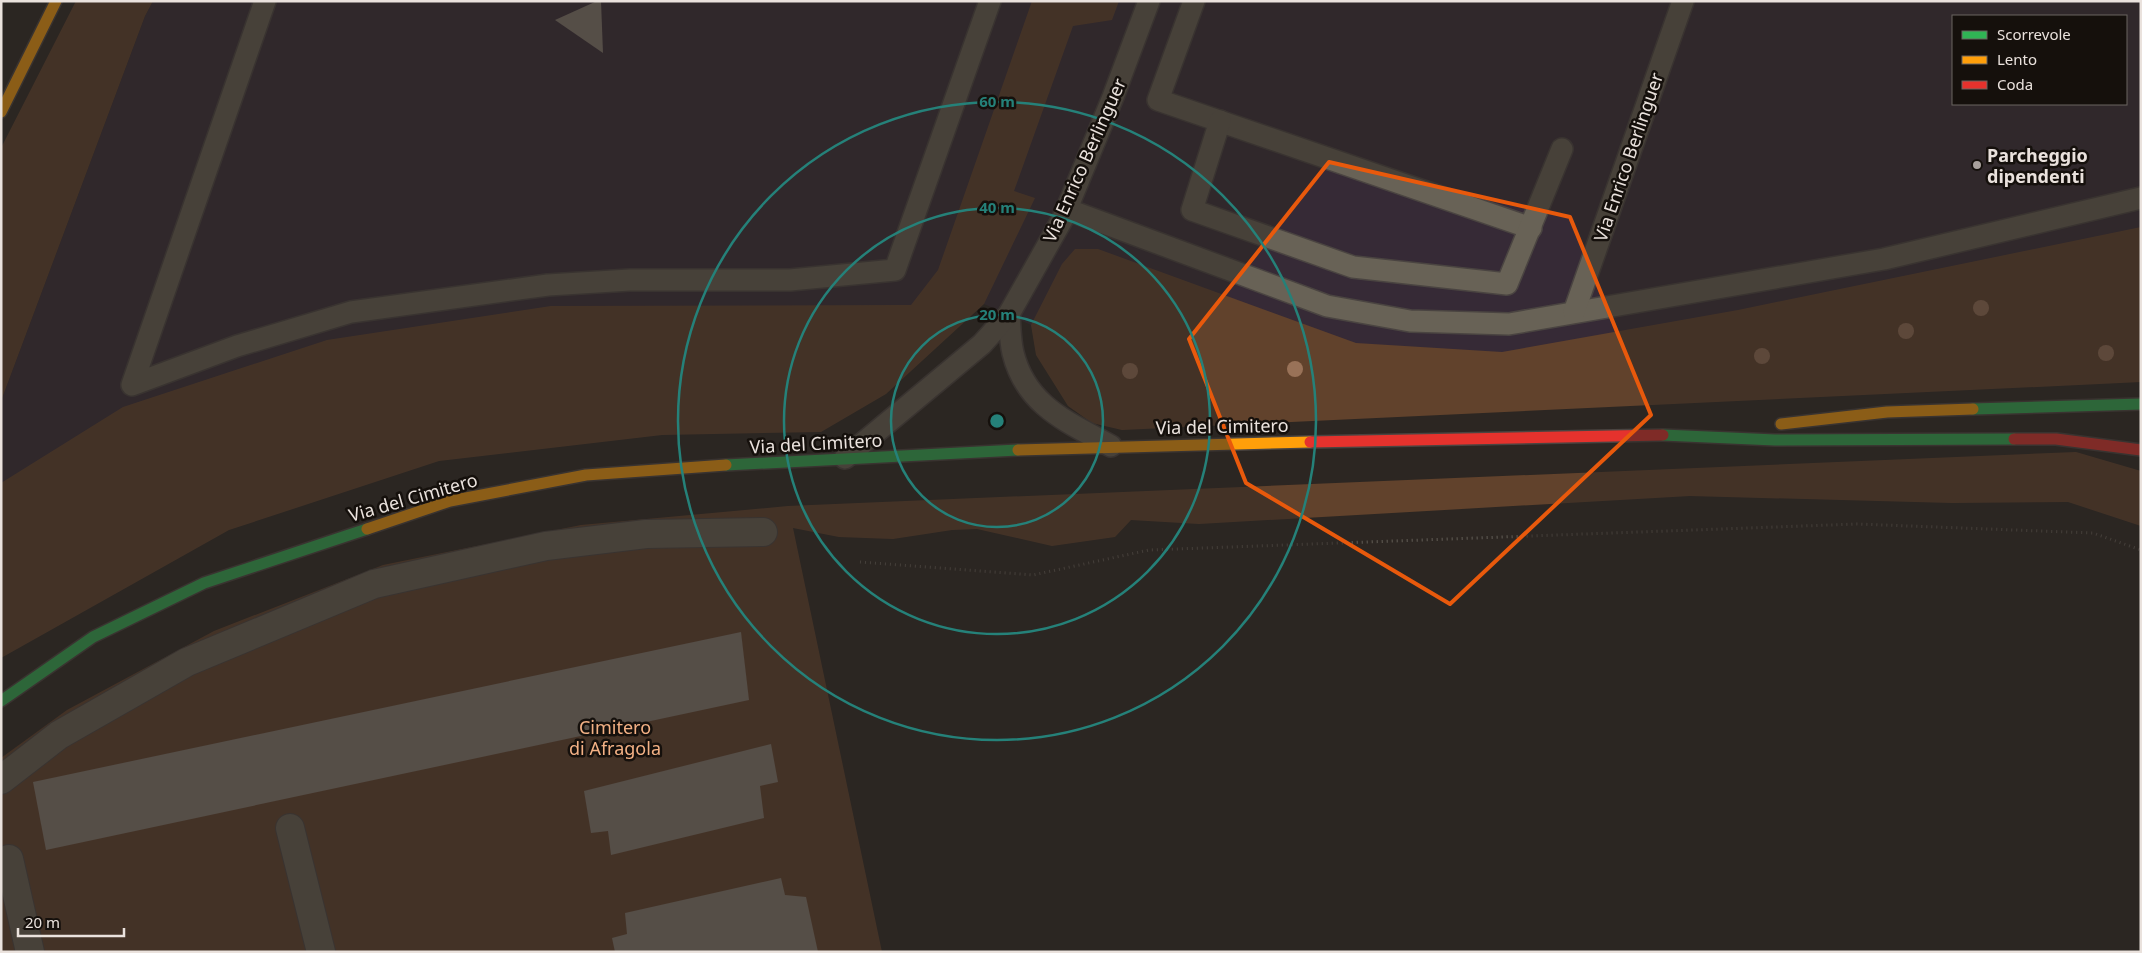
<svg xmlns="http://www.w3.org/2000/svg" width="2142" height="953" viewBox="0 0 2142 953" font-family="'Noto Sans',sans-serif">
	<rect width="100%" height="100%" fill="#2c2622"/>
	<path fill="#362a36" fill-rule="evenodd" d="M 153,1 L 2141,1 L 2141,295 L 1474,384 L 1058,330 L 1031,325 L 984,304 L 1,499 L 1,401 L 145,16 ZM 1953,16 L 2126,16 L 2126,104 L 1953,104 Z"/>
	<g fill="#61422c">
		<path d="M 76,1 L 153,1 L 145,16 L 1,401 L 1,148 Z"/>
		<path d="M 1032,1 L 1119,1 L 1112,20 L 1073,26 L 1014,191 L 1035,198 L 984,304 L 886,394 L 821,432 L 662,435 L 439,461 L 229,530 L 1,658 L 1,483 L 123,407 L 327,340 L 551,306 L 911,305 L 938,270 Z"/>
		<path d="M 2141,227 L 2141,382 L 1122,430 L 1092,423 L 1068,406 L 1036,355 L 1031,325 L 1062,264 L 1075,249 L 1098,249 L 1356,343 L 1502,352 L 1738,310 Z"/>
		<path d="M 2076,452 L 2141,471 L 2141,526 L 2068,502 L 1952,503 L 1690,496 L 1199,524 L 1131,520 L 1115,537 L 1052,546 L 977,529 L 952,530 L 893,539 L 839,537 L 793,528 L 882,952 L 1,952 L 1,758 L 67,710 L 214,631 L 383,565 L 581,525 L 788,506 Z"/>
	</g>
	<g fill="#877e74">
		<path d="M 597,1 L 601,1 L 603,53 L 555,20 Z"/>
		<path d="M 741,632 L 749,700 L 46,850 L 33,782 Z"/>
		<path d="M 771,744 L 778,782 L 760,786 L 764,818 L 611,855 L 608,831 L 591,833 L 584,791 Z"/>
		<path d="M 781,878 L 785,895 L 806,897 L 818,952 L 615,952 L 612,938 L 627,934 L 625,913 Z"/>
	</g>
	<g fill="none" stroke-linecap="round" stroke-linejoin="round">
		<g stroke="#4a4441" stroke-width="24">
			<g id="lane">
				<path d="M 265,1 L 132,385 L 237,346 L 351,312 L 548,285 L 630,280 L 790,280 L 895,270 L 990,1"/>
				<path d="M 1194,1 L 1158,100 L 1531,228"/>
				<path d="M 1220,121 L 1192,210 L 1353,267 L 1507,284 L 1562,149"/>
				<path d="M 1066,209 L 1327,306 L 1410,321 L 1509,324 L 1884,259 L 2141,198"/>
				<path d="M 1574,312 L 1683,1"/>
				<path d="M 1009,314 C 1010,327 1010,341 1013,353 C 1026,406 1068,422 1111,446"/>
				<path d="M 845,458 L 982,344 L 1009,314 L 1063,218 L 1113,97 L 1149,1"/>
			</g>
		</g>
		<g stroke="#4a4441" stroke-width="30">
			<g id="street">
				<path d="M 1,780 L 59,735 L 187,662 L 374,584 L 546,546 L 646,534 L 763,532"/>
				<path d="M 290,828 L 321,952"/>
				<path d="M 9,859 L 30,952"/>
			</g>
		</g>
		<g stroke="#4a4441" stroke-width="14">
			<g id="fast">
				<path d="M 1973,409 L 2141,404"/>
				<path d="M 1663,435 L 1775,440 L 2014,439"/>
				<path d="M 726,465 L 1018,450"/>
				<path d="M 1,701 L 93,637 L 204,583 L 367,529"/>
			</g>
		</g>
		<g stroke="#4a4441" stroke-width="14">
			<g id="slow">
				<path d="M 1,112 L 56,1"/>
				<path d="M 1781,424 L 1887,412 L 1973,409"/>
				<path d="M 1018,450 L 1310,442"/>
				<path d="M 367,529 L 450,501 L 586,475 L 726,465"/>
			</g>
		</g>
		<g stroke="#4a4441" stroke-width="14">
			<g id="jam">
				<path d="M 2014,439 L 2056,439 L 2141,450"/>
				<path d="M 1310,442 L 1663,435"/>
			</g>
		</g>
		<path stroke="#635e57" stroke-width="3" stroke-dasharray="1 4" stroke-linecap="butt" d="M 860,562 L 1033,575 L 1149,550 L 1857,524 L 2093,533 L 2141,550"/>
		<use href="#lane" stroke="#686256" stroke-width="21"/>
		<use href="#street" stroke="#686256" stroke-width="28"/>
		<use href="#fast" stroke="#30b455" stroke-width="11"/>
		<use href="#slow" stroke="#ff9f0a" stroke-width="11"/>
		<use href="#jam" stroke="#e5322d" stroke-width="11"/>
	</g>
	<g fill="#997258">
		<circle cx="1981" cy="308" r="8"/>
		<circle cx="1906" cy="331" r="8"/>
		<circle cx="2106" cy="353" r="8"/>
		<circle cx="1762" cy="356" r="8"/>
		<circle cx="1295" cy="369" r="8"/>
		<circle cx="1130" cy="371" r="8"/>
	</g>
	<path d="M0 0H2142V953H0ZM 1329,162 L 1570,217 L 1651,415 L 1450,604 L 1246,483 L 1189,339 Z" fill="#2c2622" fill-opacity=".55" fill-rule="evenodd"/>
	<path fill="none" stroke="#e8590c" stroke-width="4" stroke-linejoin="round" d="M 1329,162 L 1570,217 L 1651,415 L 1450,604 L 1246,483 L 1189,339 Z"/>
	<g fill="none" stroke="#258179" stroke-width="2.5">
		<circle cx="997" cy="421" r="106"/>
		<circle cx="997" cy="421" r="213"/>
		<circle cx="997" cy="421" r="319"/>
	</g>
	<circle fill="#a8a09c" stroke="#15100c" stroke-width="2" cx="1977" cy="165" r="5"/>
	<g text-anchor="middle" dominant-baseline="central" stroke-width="5" stroke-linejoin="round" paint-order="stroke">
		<g font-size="18" font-weight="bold" fill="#eae2dd" stroke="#15100c" text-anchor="start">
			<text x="1987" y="155">Parcheggio<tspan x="1987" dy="21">dipendenti</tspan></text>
		</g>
		<g font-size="18" fill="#eae2dd" stroke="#15100c">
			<text transform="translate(1628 157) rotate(-71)">Via Enrico Berlinguer</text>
			<text transform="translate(1084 160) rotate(-66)">Via Enrico Berlinguer</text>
			<text transform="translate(1222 426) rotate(-1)">Via del Cimitero</text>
			<text transform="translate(816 443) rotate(-3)">Via del Cimitero</text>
			<text transform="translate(413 497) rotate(-16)">Via del Cimitero</text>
		</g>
		<g font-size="18" fill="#f3b185" stroke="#15100c">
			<text x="615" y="727">Cimitero<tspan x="615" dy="21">di Afragola</tspan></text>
		</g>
	</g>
	<circle cx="997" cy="421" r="8" fill="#258179" stroke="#15100c" stroke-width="2.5"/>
	<g font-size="15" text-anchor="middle" font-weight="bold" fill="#258179" stroke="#15100c" stroke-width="5" stroke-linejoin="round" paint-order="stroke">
		<text x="997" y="107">60 m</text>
		<text x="997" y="213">40 m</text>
		<text x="997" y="320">20 m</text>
	</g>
	<rect width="2142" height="953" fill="none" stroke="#eae2dd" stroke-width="5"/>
	<rect x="1952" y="15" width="175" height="90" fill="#15100c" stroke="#6a6460"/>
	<rect x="1962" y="31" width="25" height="8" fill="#30b455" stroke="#6a6460"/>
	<text x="1997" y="40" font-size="15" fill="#eae2dd">Scorrevole</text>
	<rect x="1962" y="56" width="25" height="8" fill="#ff9f0a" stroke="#6a6460"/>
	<text x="1997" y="65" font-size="15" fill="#eae2dd">Lento</text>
	<rect x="1962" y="81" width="25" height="8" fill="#e5322d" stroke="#6a6460"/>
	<text x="1997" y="90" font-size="15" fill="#eae2dd">Coda</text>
	<path d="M18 928v8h106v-8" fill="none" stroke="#eae2dd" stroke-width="2.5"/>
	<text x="25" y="928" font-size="15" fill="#eae2dd" stroke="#15100c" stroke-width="4" paint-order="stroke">20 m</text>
</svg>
